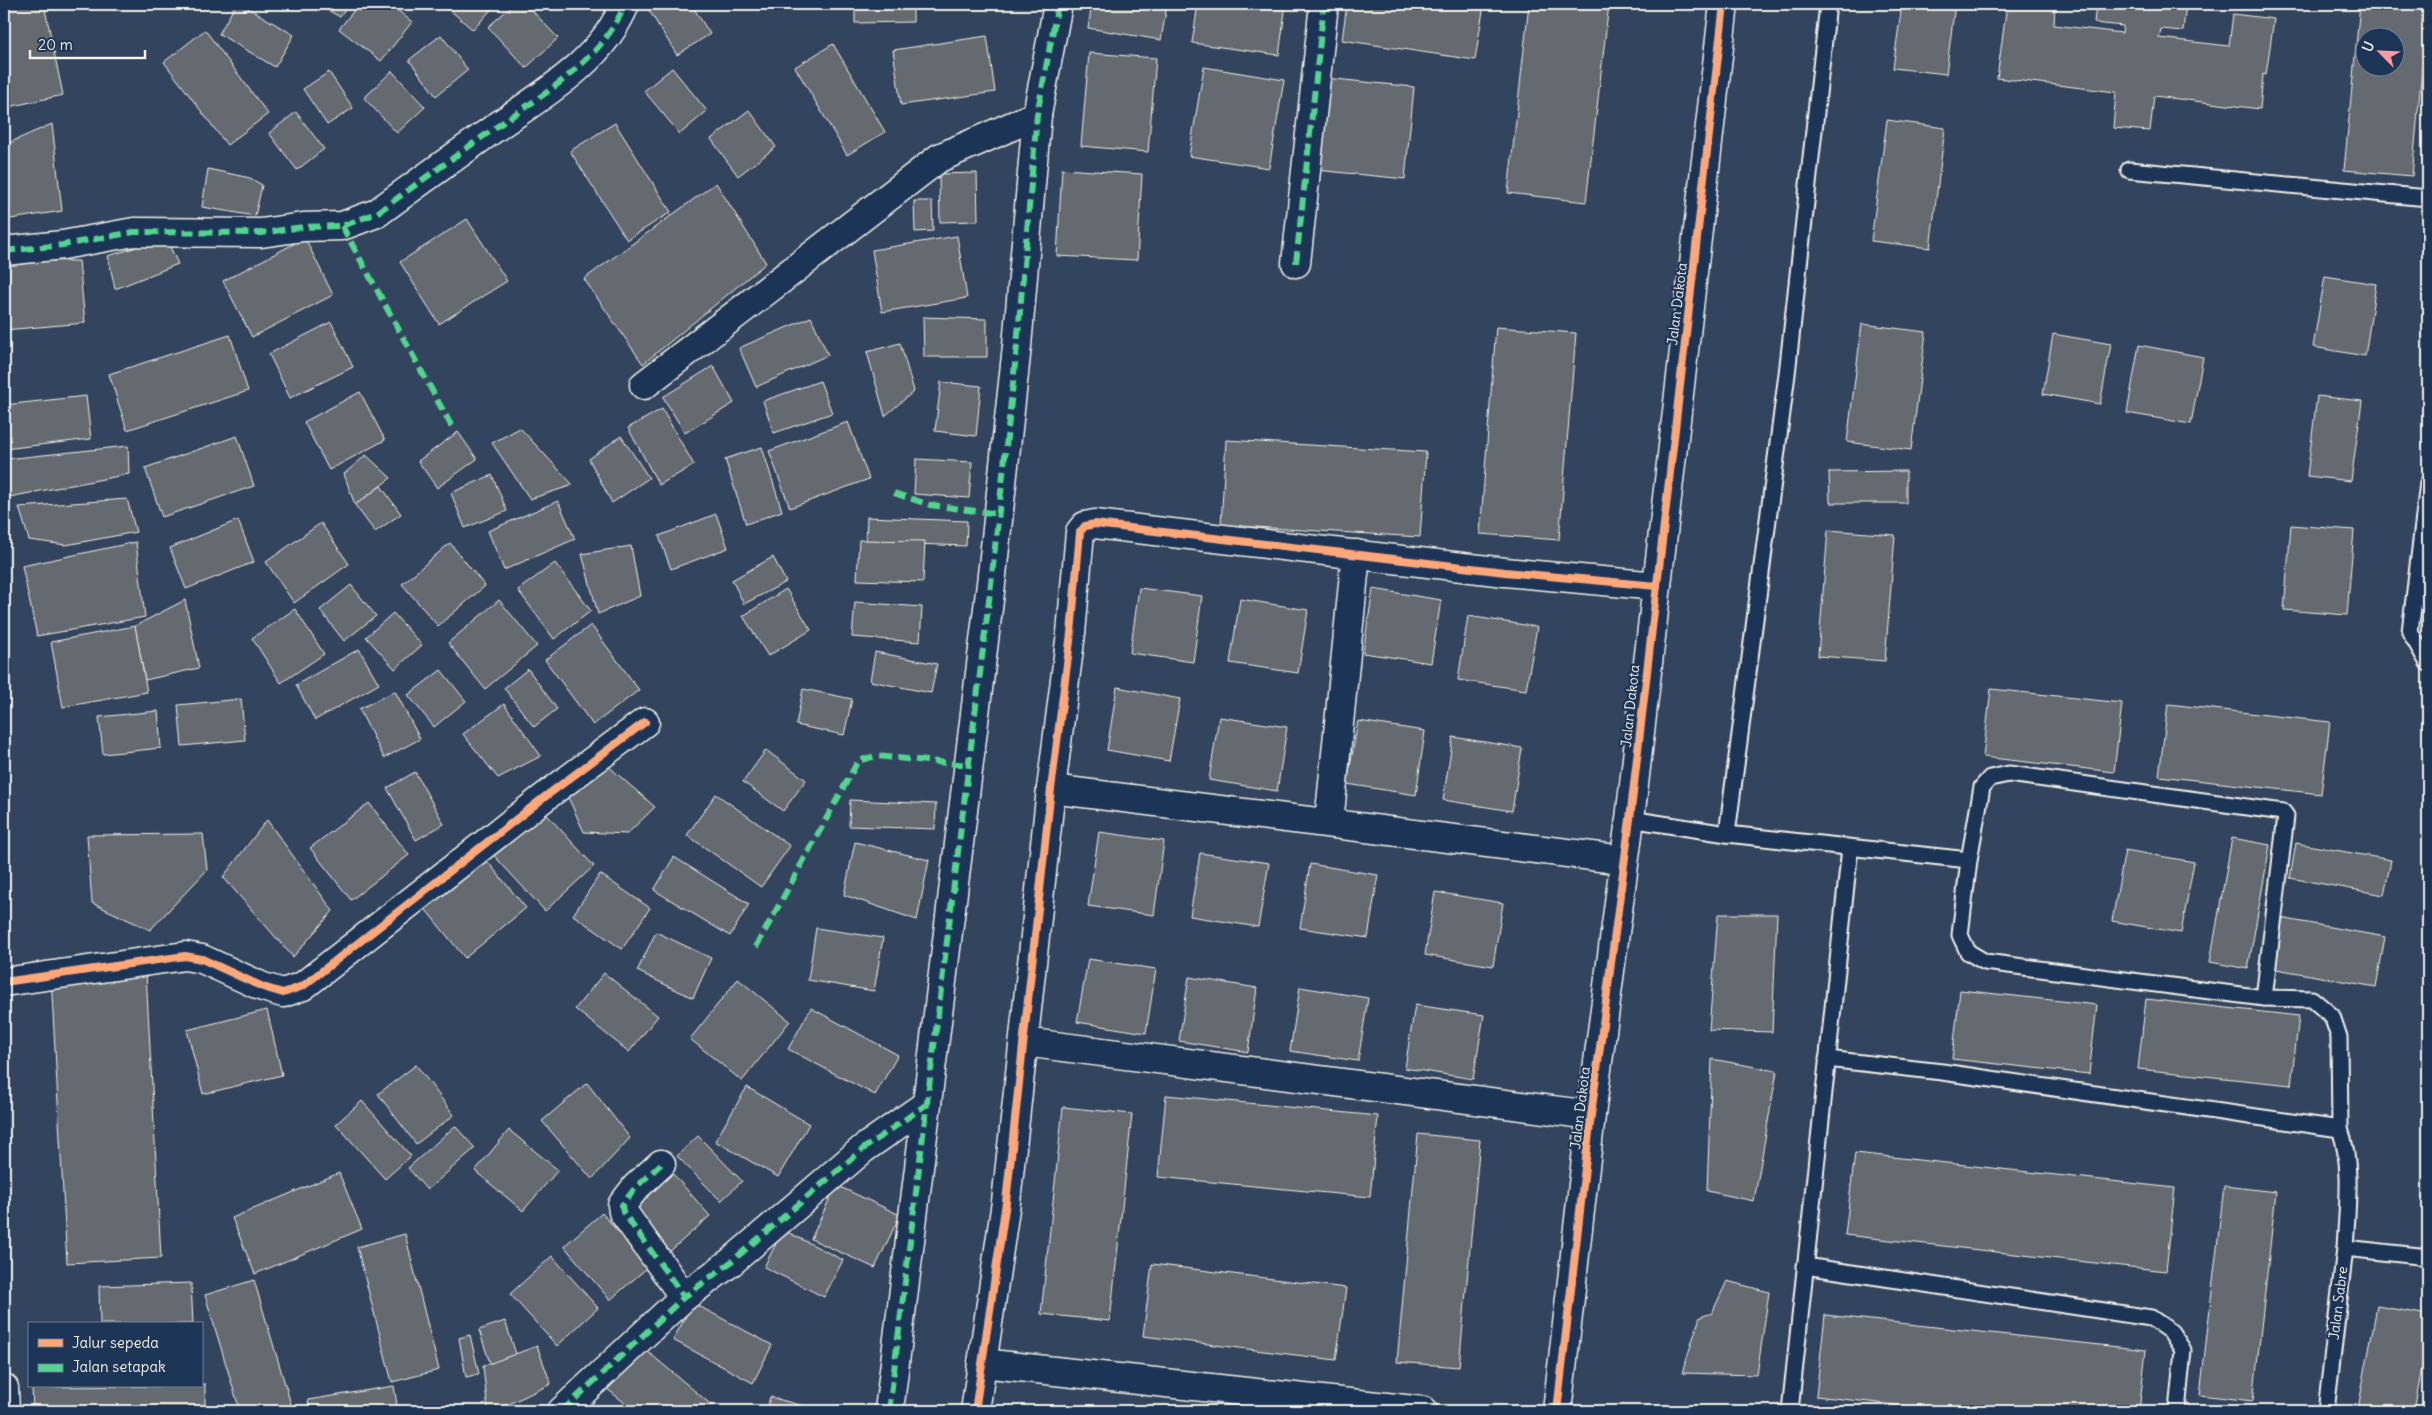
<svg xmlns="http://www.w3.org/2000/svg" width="2432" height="1415" viewBox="0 0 2432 1415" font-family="Delius,sans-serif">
	<rect width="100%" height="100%" fill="#33455e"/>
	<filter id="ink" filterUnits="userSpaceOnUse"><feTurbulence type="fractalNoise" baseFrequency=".02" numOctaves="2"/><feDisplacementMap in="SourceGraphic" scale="10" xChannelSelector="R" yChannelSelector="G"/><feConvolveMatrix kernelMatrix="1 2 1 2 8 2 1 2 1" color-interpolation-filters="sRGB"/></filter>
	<g filter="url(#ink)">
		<g fill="#656a70" stroke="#f4f1e8" fill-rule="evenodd">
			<path d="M 4,4 L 44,4 L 63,95 L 4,108 Z"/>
			<path d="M 236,4 L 241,4 L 294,35 L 275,67 L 219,34 Z"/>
			<path d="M 317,4 L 349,4 L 340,17 Z"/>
			<path d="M 359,4 L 390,4 L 412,22 L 381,61 L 339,29 Z"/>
			<path d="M 443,4 L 496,4 L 473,30 Z"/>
			<path d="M 514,4 L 526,4 L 558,38 L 526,68 L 488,27 Z"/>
			<path d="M 645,4 L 691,4 L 710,34 L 677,55 Z"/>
			<path d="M 855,4 L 913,4 L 913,22 L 855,23 Z"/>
			<path d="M 1092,4 L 1167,4 L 1161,40 L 1088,28 Z"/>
			<path d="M 1198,4 L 1286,4 L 1279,55 L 1192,43 Z"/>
			<path d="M 1347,4 L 1484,4 L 1475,60 L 1342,40 Z"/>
			<path d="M 1529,4 L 1609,4 L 1586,202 L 1508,193 Z"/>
			<path d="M 1902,4 L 1955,4 L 1946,74 L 1893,68 Z"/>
			<path d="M 2007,4 L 2055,4 L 2054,25 L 2122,33 L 2123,26 L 2094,23 L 2096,4 L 2186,4 L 2183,31 L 2161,29 L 2159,38 L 2229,46 L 2233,14 L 2274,19 L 2266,75 L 2263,74 L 2260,109 L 2154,96 L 2150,131 L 2113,128 L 2116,92 L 1997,78 Z"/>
			<path d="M 2360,4 L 2428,4 L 2412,176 L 2344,170 ZM 2364,38 L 2394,38 L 2394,68 L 2364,68 Z"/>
			<path d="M 205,30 L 268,114 L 227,145 L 164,62 Z"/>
			<path d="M 441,35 L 468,70 L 436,96 L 409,60 Z"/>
			<path d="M 987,36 L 995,92 L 901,105 L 893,50 Z"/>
			<path d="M 833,44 L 885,132 L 847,155 L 795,67 Z"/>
			<path d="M 1089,53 L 1156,58 L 1148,152 L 1081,146 Z"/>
			<path d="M 1204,67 L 1284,80 L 1269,168 L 1189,156 Z"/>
			<path d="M 672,68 L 707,111 L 680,134 L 644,91 Z"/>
			<path d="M 392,71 L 425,107 L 397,133 L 364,98 Z"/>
			<path d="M 329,72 L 353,108 L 327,125 L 303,89 Z"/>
			<path d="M 1325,78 L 1414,87 L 1405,179 L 1316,170 Z"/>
			<path d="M 749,110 L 776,147 L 738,176 L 711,139 Z"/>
			<path d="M 296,112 L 324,149 L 297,170 L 269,133 Z"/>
			<path d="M 1887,120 L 1945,128 L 1930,248 L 1871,241 Z"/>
			<path d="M 615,123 L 671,212 L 627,240 L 570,151 Z"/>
			<path d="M 52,124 L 62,211 L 4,220 L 4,145 Z"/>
			<path d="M 208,169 L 250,178 L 262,185 L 255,216 L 202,207 Z"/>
			<path d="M 1062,169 L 1142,174 L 1137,260 L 1057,256 Z"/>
			<path d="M 977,173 L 978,221 L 940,222 L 939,174 Z"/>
			<path d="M 716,183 L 766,263 L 643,364 L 584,279 Z"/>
			<path d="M 914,201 L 932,201 L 933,231 L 915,232 Z"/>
			<path d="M 467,219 L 507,281 L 439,324 L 400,262 Z"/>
			<path d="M 957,236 L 967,298 L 882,312 L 872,250 Z"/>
			<path d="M 166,238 L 178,264 L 115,289 L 108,256 Z"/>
			<path d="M 305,238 L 333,295 L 252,337 L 223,281 Z"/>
			<path d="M 4,260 L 79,261 L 85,323 L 4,330 Z"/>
			<path d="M 2325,276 L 2376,284 L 2365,356 L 2313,347 Z"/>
			<path d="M 811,317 L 828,355 L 756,387 L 739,348 Z"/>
			<path d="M 923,317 L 987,319 L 987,357 L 924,357 Z"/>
			<path d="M 331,322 L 353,367 L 290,398 L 269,354 Z"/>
			<path d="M 1862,324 L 1926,332 L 1911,450 L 1847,442 Z"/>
			<path d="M 1496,327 L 1576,333 L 1559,540 L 1480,534 Z"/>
			<path d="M 2053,334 L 2111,344 L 2100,404 L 2043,394 Z"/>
			<path d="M 230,335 L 248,391 L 127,430 L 109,374 Z"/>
			<path d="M 900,343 L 914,391 L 885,416 L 867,352 Z"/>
			<path d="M 2139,345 L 2203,357 L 2191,424 L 2127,413 Z"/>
			<path d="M 713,366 L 734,403 L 685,433 L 663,397 Z"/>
			<path d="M 820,381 L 832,413 L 774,433 L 763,401 Z"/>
			<path d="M 941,382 L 981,386 L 976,436 L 935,431 Z"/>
			<path d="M 360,392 L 385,440 L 329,470 L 304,422 Z"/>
			<path d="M 86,396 L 91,439 L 4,449 L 4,405 Z"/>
			<path d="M 2317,396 L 2362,401 L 2351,481 L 2307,476 Z"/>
			<path d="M 662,409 L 694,465 L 659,485 L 628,428 Z"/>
			<path d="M 848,422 L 869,479 L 790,508 L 769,451 Z"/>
			<path d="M 520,428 L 573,485 L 530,499 L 492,443 Z"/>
			<path d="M 458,432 L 477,459 L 437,488 L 418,461 Z"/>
			<path d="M 237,436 L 254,486 L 162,517 L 145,468 Z"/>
			<path d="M 621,436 L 649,478 L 612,503 L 589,459 Z"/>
			<path d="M 1226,440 L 1426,452 L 1420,537 L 1221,525 Z"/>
			<path d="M 128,446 L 129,474 L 4,498 L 6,459 Z"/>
			<path d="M 762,447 L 782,511 L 746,524 L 725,459 Z"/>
			<path d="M 366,455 L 391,478 L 355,505 L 344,474 Z"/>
			<path d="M 916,459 L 972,462 L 969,498 L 914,494 Z"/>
			<path d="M 1906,471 L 1906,503 L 1830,503 L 1829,472 Z"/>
			<path d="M 492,475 L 507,511 L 465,528 L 451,493 Z"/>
			<path d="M 381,486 L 401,514 L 375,532 L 355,505 Z"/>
			<path d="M 127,499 L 136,532 L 66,545 L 29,540 L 19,507 Z"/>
			<path d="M 558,501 L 575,539 L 504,570 L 488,531 Z"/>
			<path d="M 716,514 L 728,548 L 671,569 L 659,536 Z"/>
			<path d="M 867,517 L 967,521 L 966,546 L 866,542 Z"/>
			<path d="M 238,520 L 254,562 L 186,589 L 170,548 Z"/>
			<path d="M 321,523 L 349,564 L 294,603 L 266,562 Z"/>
			<path d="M 2291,525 L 2354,530 L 2347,615 L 2284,610 Z"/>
			<path d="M 1828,530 L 1895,535 L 1885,661 L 1818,656 Z"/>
			<path d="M 859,540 L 925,541 L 923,582 L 857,580 Z"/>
			<path d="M 136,542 L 145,617 L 37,636 L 22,566 Z"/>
			<path d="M 450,543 L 485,586 L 438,626 L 402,584 Z"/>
			<path d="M 631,546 L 640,596 L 598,614 L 582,554 Z"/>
			<path d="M 773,557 L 786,582 L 744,604 L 732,580 Z"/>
			<path d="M 555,563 L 591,611 L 554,639 L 518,590 Z"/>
			<path d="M 351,585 L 376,616 L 344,641 L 320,610 Z"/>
			<path d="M 1139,588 L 1202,596 L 1193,662 L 1130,653 Z"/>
			<path d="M 786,589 L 811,630 L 768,656 L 743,616 Z"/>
			<path d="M 1373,589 L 1441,600 L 1431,663 L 1363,653 Z"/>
			<path d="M 1240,599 L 1308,610 L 1298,673 L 1230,663 Z"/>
			<path d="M 185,600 L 199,668 L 145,680 L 135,626 Z"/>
			<path d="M 499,600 L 537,646 L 485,689 L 448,643 Z"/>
			<path d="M 855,602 L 922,607 L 920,642 L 852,637 Z"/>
			<path d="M 295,609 L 324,654 L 281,683 L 252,638 Z"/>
			<path d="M 393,613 L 422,645 L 395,669 L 366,637 Z"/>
			<path d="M 1468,616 L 1537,627 L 1526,690 L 1458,680 Z"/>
			<path d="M 591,625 L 639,690 L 593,725 L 545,660 Z"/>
			<path d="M 135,626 L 147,692 L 63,707 L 51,642 Z"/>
			<path d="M 359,649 L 379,684 L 315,720 L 296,685 Z"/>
			<path d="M 875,652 L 937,664 L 931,693 L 870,681 Z"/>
			<path d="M 528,669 L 557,709 L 534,727 L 504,688 Z"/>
			<path d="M 441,670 L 466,701 L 434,727 L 408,695 Z"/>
			<path d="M 1117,687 L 1180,699 L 1169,761 L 1107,750 Z"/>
			<path d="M 803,689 L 852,699 L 844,735 L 796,725 Z"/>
			<path d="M 1991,689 L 2122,703 L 2114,772 L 1983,757 Z"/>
			<path d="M 395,691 L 420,739 L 384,758 L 359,709 Z"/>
			<path d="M 241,699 L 245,740 L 182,746 L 178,705 Z"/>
			<path d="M 504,704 L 541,756 L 498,778 L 463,734 Z"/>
			<path d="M 2168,704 L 2330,722 L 2321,794 L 2159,776 Z"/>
			<path d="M 158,711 L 161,748 L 103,754 L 99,717 Z"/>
			<path d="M 1219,717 L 1287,727 L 1277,791 L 1209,780 Z"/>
			<path d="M 1358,721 L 1425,731 L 1416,795 L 1347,784 Z"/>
			<path d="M 1453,737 L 1522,748 L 1512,811 L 1443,800 Z"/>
			<path d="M 766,750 L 806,780 L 783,811 L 743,782 Z"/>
			<path d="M 607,765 L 655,807 L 627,834 L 584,832 L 567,795 Z"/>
			<path d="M 415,772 L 444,824 L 416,840 L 387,788 Z"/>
			<path d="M 716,794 L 790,846 L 761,887 L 687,835 Z"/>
			<path d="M 850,800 L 936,804 L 935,829 L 849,826 Z"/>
			<path d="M 369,803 L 409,855 L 351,900 L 310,848 Z"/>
			<path d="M 537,804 L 594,866 L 545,911 L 488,849 Z"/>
			<path d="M 267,820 L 333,911 L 293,957 L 223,877 Z"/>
			<path d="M 1099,832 L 1164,841 L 1154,915 L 1088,906 Z"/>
			<path d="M 203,834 L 207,870 L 150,930 L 92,903 L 87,835 Z"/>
			<path d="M 2232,838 L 2270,845 L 2248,969 L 2210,962 Z"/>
			<path d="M 855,842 L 929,860 L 917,920 L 844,895 Z"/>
			<path d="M 2296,843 L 2391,860 L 2384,895 L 2290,878 Z"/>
			<path d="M 2125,850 L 2194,862 L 2181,933 L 2112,921 Z"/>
			<path d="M 1200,853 L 1269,863 L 1258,927 L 1190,916 Z"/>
			<path d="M 482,855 L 526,908 L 465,958 L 422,905 Z"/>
			<path d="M 674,857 L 749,904 L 730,936 L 654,890 Z"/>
			<path d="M 1310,864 L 1378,875 L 1368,938 L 1300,928 Z"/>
			<path d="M 600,874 L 650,908 L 622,949 L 573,915 Z"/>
			<path d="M 1435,892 L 1503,903 L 1493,966 L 1425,955 Z"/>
			<path d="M 1718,914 L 1777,914 L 1772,1032 L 1709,1030 Z"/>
			<path d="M 2280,918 L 2385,937 L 2376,987 L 2271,968 Z"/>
			<path d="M 816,928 L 883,938 L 874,991 L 808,980 Z"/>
			<path d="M 656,932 L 711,958 L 693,998 L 637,971 Z"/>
			<path d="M 1088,959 L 1156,969 L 1146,1033 L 1077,1022 Z"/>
			<path d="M 146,972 L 161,1258 L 67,1263 L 51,977 Z"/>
			<path d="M 604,973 L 658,1016 L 629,1052 L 575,1009 Z"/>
			<path d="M 1189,977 L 1257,988 L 1248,1052 L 1179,1041 Z"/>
			<path d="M 738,979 L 790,1021 L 742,1081 L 690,1039 Z"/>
			<path d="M 1300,987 L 1368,998 L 1358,1061 L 1290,1051 Z"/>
			<path d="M 1960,990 L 2097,1005 L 2089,1074 L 1952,1059 Z"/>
			<path d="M 2146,999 L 2299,1016 L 2291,1085 L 2138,1069 Z"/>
			<path d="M 1415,1005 L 1484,1015 L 1473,1079 L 1405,1068 Z"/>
			<path d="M 811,1008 L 898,1055 L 875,1095 L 788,1049 Z"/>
			<path d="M 267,1010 L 282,1075 L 203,1094 L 187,1030 Z"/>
			<path d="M 1712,1059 L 1777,1071 L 1754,1201 L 1707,1191 Z"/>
			<path d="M 416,1065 L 454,1115 L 416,1144 L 378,1094 Z"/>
			<path d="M 587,1083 L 630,1138 L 592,1179 L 542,1121 Z"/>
			<path d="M 747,1087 L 809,1124 L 778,1177 L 715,1141 Z"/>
			<path d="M 1166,1095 L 1378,1116 L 1370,1197 L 1158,1177 Z"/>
			<path d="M 362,1101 L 411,1156 L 385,1179 L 336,1124 Z"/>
			<path d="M 1063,1107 L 1132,1114 L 1110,1321 L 1041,1314 Z"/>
			<path d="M 455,1126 L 475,1148 L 427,1190 L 408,1168 Z"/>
			<path d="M 509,1130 L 558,1170 L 523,1211 L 475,1171 Z"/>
			<path d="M 1418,1134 L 1480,1140 L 1459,1367 L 1397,1362 Z"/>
			<path d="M 698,1136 L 742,1181 L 721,1201 L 677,1156 Z"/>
			<path d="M 1855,1153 L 2175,1188 L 2166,1271 L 1845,1235 Z"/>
			<path d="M 666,1166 L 710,1216 L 669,1252 L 626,1203 Z"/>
			<path d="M 339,1173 L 362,1229 L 255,1274 L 232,1218 Z"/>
			<path d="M 2428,1182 L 2428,1223 L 2425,1223 Z"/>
			<path d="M 836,1185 L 900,1215 L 875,1268 L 811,1239 Z"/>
			<path d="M 2224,1186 L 2276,1192 L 2253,1401 L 2200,1395 Z"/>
			<path d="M 602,1213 L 648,1267 L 610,1300 L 564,1246 Z"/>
			<path d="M 783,1230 L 843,1260 L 824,1297 L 764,1267 Z"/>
			<path d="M 405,1234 L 439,1370 L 392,1382 L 357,1247 Z"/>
			<path d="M 552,1256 L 598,1308 L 557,1346 L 510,1294 Z"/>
			<path d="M 1152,1264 L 1346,1288 L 1336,1360 L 1143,1336 Z"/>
			<path d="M 254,1280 L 293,1411 L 240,1411 L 205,1295 Z"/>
			<path d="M 1727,1281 L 1769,1292 L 1757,1375 L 1682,1373 L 1700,1317 L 1712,1313 Z"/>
			<path d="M 191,1283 L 193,1324 L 100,1324 L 99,1286 Z"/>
			<path d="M 693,1303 L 772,1345 L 753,1383 L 673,1340 Z"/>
			<path d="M 2377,1306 L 2428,1315 L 2428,1336 L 2414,1411 L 2358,1409 Z"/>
			<path d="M 1825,1315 L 2146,1350 L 2139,1411 L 1948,1411 L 1816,1396 Z"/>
			<path d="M 505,1321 L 517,1357 L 491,1366 L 479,1330 Z"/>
			<path d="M 470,1335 L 479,1374 L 466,1377 L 459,1338 Z"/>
			<path d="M 537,1346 L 551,1384 L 494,1411 L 488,1411 L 483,1366 Z"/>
			<path d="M 641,1346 L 715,1408 L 712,1411 L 635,1411 L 606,1388 Z"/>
			<path d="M 201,1384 L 205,1384 L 205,1411 L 33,1411 L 32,1387 L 201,1386 Z"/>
			<path d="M 394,1386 L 398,1411 L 310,1411 L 308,1400 Z"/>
			<path d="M 770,1397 L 822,1411 L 766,1411 Z"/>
		</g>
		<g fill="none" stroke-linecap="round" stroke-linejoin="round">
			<g stroke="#f4f1e8" stroke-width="19">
				<g id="service">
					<path d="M 2129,170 L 2428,198"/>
					<path d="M 2428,483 L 2410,632 L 2428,663"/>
					<path d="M 1630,819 L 1727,834 L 1969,860 L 1960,935 L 1968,952 L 1985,962 L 2264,998 L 2312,999 L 2332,1016 L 2339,1037 L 2340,1129"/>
					<path d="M 1727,834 L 1787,374 L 1828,4"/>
					<path d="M 1969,860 L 1982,787 L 1990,778 L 2009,774 L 2283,812 L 2286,816 L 2264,998"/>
					<path d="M 1827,1059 L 1942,1072 L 2340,1129 C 2353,1165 2347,1210 2345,1248"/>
					<path d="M 1805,1266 L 2151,1318 L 2171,1332 L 2183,1350 L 2177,1411"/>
					<path d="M 1790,1411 L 1850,848"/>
					<path d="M 2326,1411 L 2345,1248 L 2428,1257"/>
				</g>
			</g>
			<g stroke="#f4f1e8" stroke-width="31">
				<g id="minor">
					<path d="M 4,251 L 63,245 L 134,232 L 261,233 L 303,227 L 342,226 L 377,213 C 415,185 453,158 492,130 C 540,96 602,62 625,4"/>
					<path d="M 1296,263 L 1324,4"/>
					<path d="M 644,385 L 939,158 L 1037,115"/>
					<path d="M 1051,789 L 1624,860"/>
					<path d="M 1329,823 L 1356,554"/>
					<path d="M 4,982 L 185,956 L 202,959 L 263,987 L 283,993 L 303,986 L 546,796 L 645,722"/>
					<path d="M 1024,1042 L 1591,1115"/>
					<path d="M 661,1164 L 636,1187 L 622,1205 L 623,1212 L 684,1297"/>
					<path d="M 982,1363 L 1423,1411"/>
					<path d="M 562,1411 L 684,1297 L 731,1262 L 863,1149 L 927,1104"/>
					<path d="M 889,1411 L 991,584 L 1017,346 L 1037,115 L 1058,4"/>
					<path d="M 975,1411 L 1006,1202 L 1051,789 L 1071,633 L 1080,532 L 1085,526 L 1095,524 L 1505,572 L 1657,586"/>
					<path d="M 1557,1411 L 1591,1115 L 1630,819 L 1724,4"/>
				</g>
			</g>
			<g stroke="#f4f1e8" stroke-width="31">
				<path id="trunk" d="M 4,1388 L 5,1411"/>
			</g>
			<use href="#service" stroke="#1d3557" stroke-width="15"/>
			<use href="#minor" stroke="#1d3557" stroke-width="28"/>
			<use href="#trunk" stroke="#1d3557" stroke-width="28"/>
			<g stroke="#53d58f" stroke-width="6" stroke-dasharray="12 6" stroke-linecap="butt">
				<path d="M 342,226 L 452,427"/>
				<path d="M 4,251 L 63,245 L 134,232 L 261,233 L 303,227 L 342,226 L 377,213 C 415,185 453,158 492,130 C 540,96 602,62 625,4"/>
				<path d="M 1296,263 L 1324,4"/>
				<path d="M 894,493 L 930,505 L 999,514"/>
				<path d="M 756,947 L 858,761 L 876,756 L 969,765"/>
				<path d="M 661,1164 L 636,1187 L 622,1205 L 623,1212 L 684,1297"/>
				<path d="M 562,1411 L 684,1297 L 731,1262 L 863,1149 L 927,1104"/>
				<path d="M 889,1411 L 991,584 L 1017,346 L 1037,115 L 1058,4"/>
			</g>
			<g stroke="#1d3557" stroke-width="11">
				<g id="cycleway">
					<path d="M 4,982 L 185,956 L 202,959 L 263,987 L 283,993 L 303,986 L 546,796 L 645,722"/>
					<path d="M 975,1411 L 1006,1202 L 1051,789 L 1071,633 L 1080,532 L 1085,526 L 1095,524 L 1505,572 L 1657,586"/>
					<path d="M 1557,1411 L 1591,1115 L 1630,819 L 1724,4"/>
				</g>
			</g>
			<use href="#cycleway" stroke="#fea87a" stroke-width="8"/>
		</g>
	</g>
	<g text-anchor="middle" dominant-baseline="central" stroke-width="4.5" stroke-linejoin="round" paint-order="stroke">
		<g font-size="14" fill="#f4f1e8" stroke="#1d3557">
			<text transform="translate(1677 304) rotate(-83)">Jalan Dakota</text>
			<text transform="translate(1630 706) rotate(-84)">Jalan Dakota</text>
			<text transform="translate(1580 1108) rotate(-83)">Jalan Dakota</text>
			<text transform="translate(2338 1303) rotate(-83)">Jalan Sabre</text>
		</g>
	</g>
	<rect width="2432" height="1415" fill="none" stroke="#1d3557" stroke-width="20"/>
	<rect x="10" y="10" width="2412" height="1395" fill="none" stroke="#f4f1e8" stroke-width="2" filter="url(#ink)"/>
	<rect x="28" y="1322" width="175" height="65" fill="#1d3557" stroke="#738091"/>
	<rect x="38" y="1339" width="25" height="8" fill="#fea87a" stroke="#738091"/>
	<text x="72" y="1348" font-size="15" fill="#f4f1e8">Jalur sepeda</text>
	<rect x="38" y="1364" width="25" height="8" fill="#53d58f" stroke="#738091"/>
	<text x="72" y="1372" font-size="15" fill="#f4f1e8">Jalan setapak</text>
	<g transform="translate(2380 52) rotate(294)"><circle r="24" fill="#1d3557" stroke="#738091"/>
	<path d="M0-4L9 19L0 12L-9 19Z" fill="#ff9aa2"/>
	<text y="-8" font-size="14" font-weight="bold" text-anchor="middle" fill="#f4f1e8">U</text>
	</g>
	<path d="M30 50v8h115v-8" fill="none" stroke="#f4f1e8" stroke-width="2.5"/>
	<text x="38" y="50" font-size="15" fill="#f4f1e8" stroke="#1d3557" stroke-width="4" paint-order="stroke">20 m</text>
</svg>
